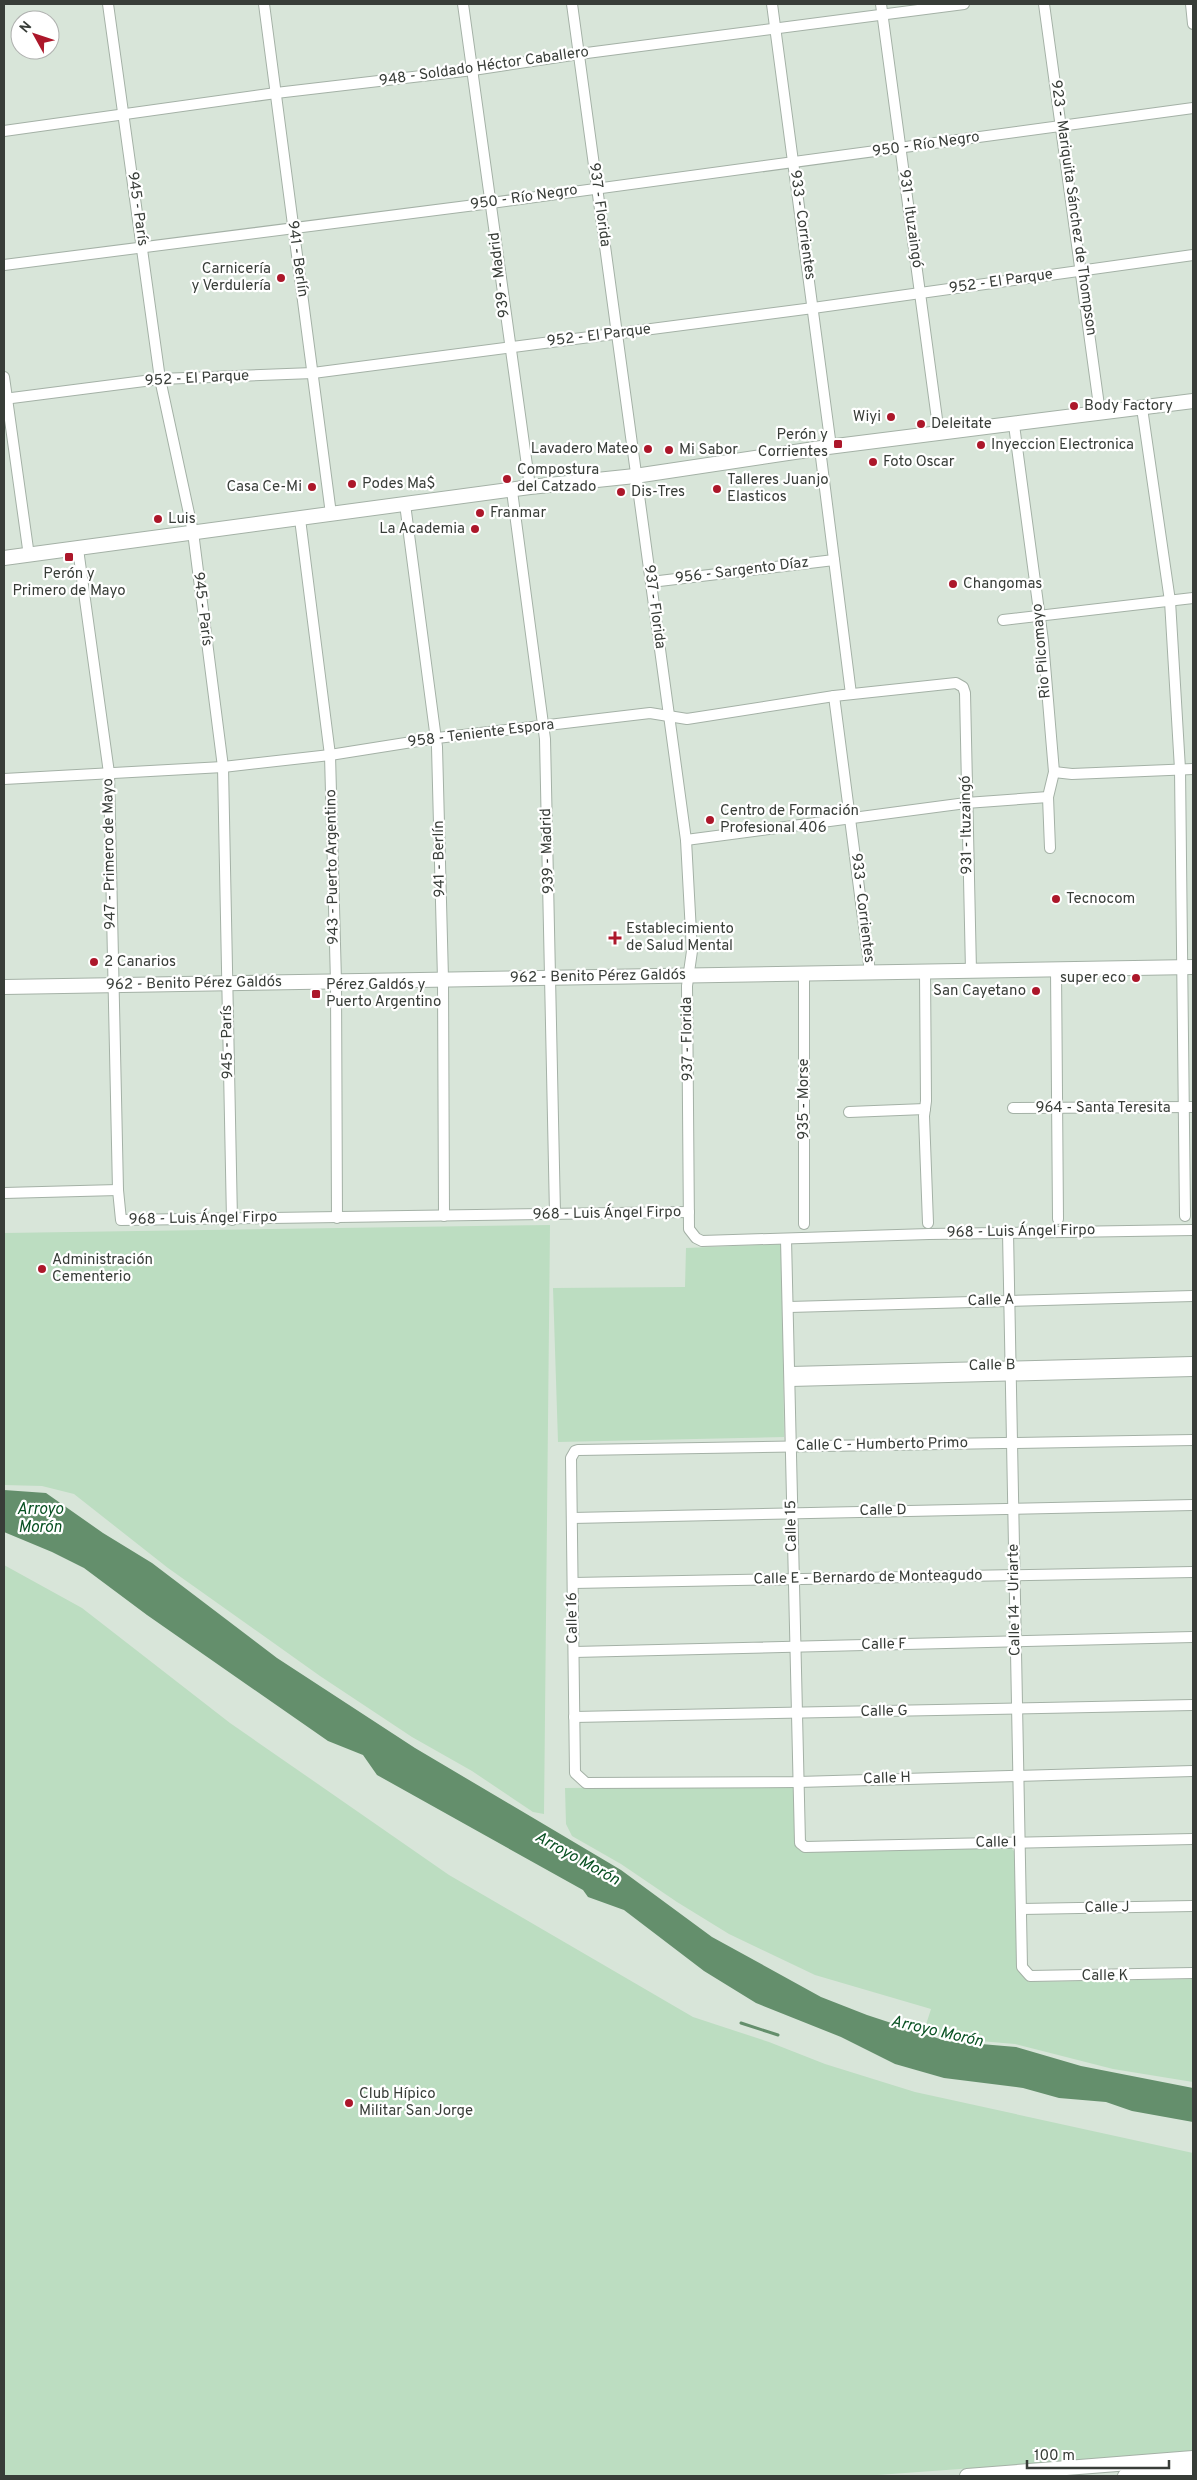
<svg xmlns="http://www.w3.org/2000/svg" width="1197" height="2480" viewBox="0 0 1197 2480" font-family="Overpass,sans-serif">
  <rect width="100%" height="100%" fill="#d8e5d9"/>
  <!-- green -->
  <g fill="#bcddc1">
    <path d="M550 1225 544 1814 533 1812 472 1771 412 1737 320 1676 168 1568 74 1494 42 1486 4 1485V1233Z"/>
    <path d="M782 1244 784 1437 558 1442 553 1288 685 1287 686 1248Z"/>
    <path d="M4 1565 82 1608 230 1723 449 1875 693 2017 769 2042 825 2064 915 2092 1193 2153V2452L864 2476H4Z"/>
    <path d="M794 1786 803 1850 1011 1848 1017 1854 1020 1973 1029 1982 1193 1979V2082L1113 2069 1015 2044 945 2038 924 2031 931 2009 815 1975 729 1934 677 1902 621 1864 572 1836 566 1824 565 1788Z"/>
  </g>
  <!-- water -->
  <path fill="#648f6c" d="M4 1490 46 1493 103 1533 152 1563 277 1658 415 1748 621 1870 712 1937 821 1997 867 2015 946 2041 1016 2047 1081 2066 1193 2088V2122L1132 2111 1106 2102 1059 2098 1023 2088 944 2078 895 2064 841 2037 756 2003 704 1971 624 1910 588 1897 583 1890 377 1775 363 1755 328 1741 147 1615 84 1568 52 1552 4 1532Z"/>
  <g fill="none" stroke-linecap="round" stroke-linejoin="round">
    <!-- stream -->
    <path stroke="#648f6c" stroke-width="3" d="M741 2023 778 2035"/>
    <!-- minor casing -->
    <g stroke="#a4b1a6" stroke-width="12">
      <g id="minor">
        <path d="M108 4 160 379 193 532 223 767 232 1220"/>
        <path d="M264 4 331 514"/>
        <path d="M463 4 530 487"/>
        <path d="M572 4 686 840 692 951 687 986 689 1229 696 1238 702 1241 929 1234 1193 1230"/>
        <path d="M772 4 831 447"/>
        <path d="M881 4 939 434"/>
        <path d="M1044 4 1100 413"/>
        <path d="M1191 4 1193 24"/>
        <path d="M4 131 276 93 473 70 579 54 964 4"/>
        <path d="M4 265 491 203 1193 108"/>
        <path d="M4 377 29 556"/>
        <path d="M4 399 160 379 313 373 813 308 1193 255"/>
        <path d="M1142 408 1170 601 1180 769 1185 1216"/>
        <path d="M1014 425 1043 641 1054 772 1048 797 1050 848"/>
        <path d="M820 449 851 694"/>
        <path d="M512 491 545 739 555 1214"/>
        <path d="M405 504 437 747 443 979 444 1216"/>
        <path d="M300 519 330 755 336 982 337 1218"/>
        <path d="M78 549 109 773 118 1190 121 1220 689 1212"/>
        <path d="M651 582 834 560"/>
        <path d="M1003 620 1193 598"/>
        <path d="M834 696 870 972"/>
        <path d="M1054 772 1072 774 1193 769"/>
        <path d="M4 779 223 767 330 755 437 738 650 713 687 719 834 696 956 683 963 687 965 693 971 971"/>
        <path d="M686 840 966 803 1048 797"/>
        <path d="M1056 969 1058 1219"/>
        <path d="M925 972 926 1101 924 1116 928 1223"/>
        <path d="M804 974V1224"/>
        <path d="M1013 1108 1193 1107"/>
        <path d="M849 1112 925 1109"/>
        <path d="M4 1193 118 1190"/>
        <path d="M1008 1232 1022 1967 1030 1976 1193 1973"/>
        <path d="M786 1239 800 1843 805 1847 1193 1839"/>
        <path d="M789 1307 1193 1296"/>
        <path d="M790 1372 1193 1362"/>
        <path d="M790 1381 1193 1371"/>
        <path d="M1193 1440 578 1450 575 1451 571 1458 575 1773 586 1783 798 1782 1193 1771"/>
        <path d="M572 1518 1193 1505"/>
        <path d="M573 1583 1193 1572"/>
        <path d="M574 1652 1193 1637"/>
        <path d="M574 1717 1193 1705"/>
        <path d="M1022 1909 1193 1906"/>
      </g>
    </g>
    <!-- secondary casing -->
    <g stroke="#a4b1a6" stroke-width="16">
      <g id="secondary">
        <path d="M4 558 530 487 635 476 828 447 1193 401"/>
        <path d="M4 987 1193 967"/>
        <path d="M967 2476 1193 2458"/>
        <path d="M1125 2476 1193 2471"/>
      </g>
    </g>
    <!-- minor -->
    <use href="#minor" stroke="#fff" stroke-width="10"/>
    <!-- secondary -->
    <use href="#secondary" stroke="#fff" stroke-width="14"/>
  </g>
  <!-- markers -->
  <g fill="#ac172a" stroke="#fff" stroke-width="2">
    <circle cx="281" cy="278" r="5"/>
    <circle cx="1074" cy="406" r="5"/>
    <circle cx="891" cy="417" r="5"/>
    <circle cx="921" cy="424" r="5"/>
    <rect x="833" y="439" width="10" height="10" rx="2.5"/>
    <circle cx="981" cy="445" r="5"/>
    <circle cx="648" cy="449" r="5"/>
    <circle cx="669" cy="450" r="5"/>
    <circle cx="873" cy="462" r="5"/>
    <circle cx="507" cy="479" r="5"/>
    <circle cx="352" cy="484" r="5"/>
    <circle cx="312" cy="487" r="5"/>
    <circle cx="717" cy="489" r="5"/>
    <circle cx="621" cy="492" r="5"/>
    <circle cx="480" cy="513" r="5"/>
    <circle cx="158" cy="519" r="5"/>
    <circle cx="475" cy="529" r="5"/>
    <rect x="64" y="552" width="10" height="10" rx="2.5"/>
    <circle cx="953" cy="584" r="5"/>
    <circle cx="710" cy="820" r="5"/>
    <circle cx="1056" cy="899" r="5"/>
    <path d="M612.5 930.5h5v5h5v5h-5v5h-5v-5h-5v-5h5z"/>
    <circle cx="94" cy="962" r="5"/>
    <circle cx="1136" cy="978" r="5"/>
    <circle cx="1036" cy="991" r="5"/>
    <rect x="311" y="989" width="10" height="10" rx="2.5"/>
    <circle cx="42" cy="1269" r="5"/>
    <circle cx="349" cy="2103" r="5"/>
  </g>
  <g text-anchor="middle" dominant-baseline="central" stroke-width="4.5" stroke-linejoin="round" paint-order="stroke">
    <!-- street labels -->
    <g font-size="15" fill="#383d38" stroke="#fff">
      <text transform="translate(484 67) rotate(-8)">948 - Soldado Héctor Caballero</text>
      <text transform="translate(926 145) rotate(-8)">950 - Río Negro</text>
      <text transform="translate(524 198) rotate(-8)">950 - Río Negro</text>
      <text transform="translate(599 205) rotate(82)">937 - Florida</text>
      <text transform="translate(1073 208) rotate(82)">923 - Mariquita Sánchez de Thompson</text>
      <text transform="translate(137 209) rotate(82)">945 - París</text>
      <text transform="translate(910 219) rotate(82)">931 - Ituzaingó</text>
      <text transform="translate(802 225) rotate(82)">933 - Corrientes</text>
      <text transform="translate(297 259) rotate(82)">941 - Berlín</text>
      <text transform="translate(500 275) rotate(-97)">939 - Madrid</text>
      <text transform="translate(1001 282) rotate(-8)">952 - El Parque</text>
      <text transform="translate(599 336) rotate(-7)">952 - El Parque</text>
      <text transform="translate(197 379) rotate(-3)">952 - El Parque</text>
      <text transform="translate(742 571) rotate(-7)">956 - Sargento Díaz</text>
      <text transform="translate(654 607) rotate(82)">937 - Florida</text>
      <text transform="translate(202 609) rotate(83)">945 - París</text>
      <text transform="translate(1042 651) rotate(-95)">Rio Pilcomayo</text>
      <text transform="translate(481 734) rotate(-7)">958 - Teniente Espora</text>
      <text transform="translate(967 825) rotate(-91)">931 - Ituzaingó</text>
      <text transform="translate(548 851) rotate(-92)">939 - Madrid</text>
      <text transform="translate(110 854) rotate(-91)">947 - Primero de Mayo</text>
      <text transform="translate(440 859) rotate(-91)">941 - Berlín</text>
      <text transform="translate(333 867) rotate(-91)">943 - Puerto Argentino</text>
      <text transform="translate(862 908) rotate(83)">933 - Corrientes</text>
      <text transform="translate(598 977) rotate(-1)">962 - Benito Pérez Galdós</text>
      <text transform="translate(194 984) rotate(-1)">962 - Benito Pérez Galdós</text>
      <text transform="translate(688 1039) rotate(-91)">937 - Florida</text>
      <text transform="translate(228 1042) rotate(-91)">945 - París</text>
      <text transform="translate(804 1099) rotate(-90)">935 - Morse</text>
      <text x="1103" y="1108">964 - Santa Teresita</text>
      <text transform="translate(607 1214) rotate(-1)">968 - Luis Ángel Firpo</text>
      <text transform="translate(203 1219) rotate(-1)">968 - Luis Ángel Firpo</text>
      <text transform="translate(1021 1232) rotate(-1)">968 - Luis Ángel Firpo</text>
      <text transform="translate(991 1301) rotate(-2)">Calle A</text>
      <text transform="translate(992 1366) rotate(-1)">Calle B</text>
      <text transform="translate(882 1445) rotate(-1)">Calle C - Humberto Primo</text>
      <text transform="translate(883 1511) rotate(-1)">Calle D</text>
      <text transform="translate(792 1526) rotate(-91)">Calle 15</text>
      <text transform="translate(868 1578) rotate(-1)">Calle E - Bernardo de Monteagudo</text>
      <text transform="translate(1015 1600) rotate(-91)">Calle 14 - Uriarte</text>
      <text transform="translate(573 1618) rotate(-91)">Calle 16</text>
      <text transform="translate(884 1645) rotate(-1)">Calle F</text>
      <text transform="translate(884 1712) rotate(-1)">Calle G</text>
      <text transform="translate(887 1779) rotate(-2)">Calle H</text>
      <text transform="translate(996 1843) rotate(-1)">Calle I</text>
      <text transform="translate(1107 1908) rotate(-1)">Calle J</text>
      <text x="1105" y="1976">Calle K</text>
    </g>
    <!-- poi labels -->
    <g font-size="15" fill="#383d38" stroke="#fff" text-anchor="start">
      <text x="271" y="269" text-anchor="end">Carnicería<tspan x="271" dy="17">y Verdulería</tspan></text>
      <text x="1084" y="406">Body Factory</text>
      <text x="881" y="417" text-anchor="end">Wiyi</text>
      <text x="931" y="424">Deleitate</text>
      <text x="828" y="435" text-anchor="end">Perón y<tspan x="828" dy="17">Corrientes</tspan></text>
      <text x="991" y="445">Inyeccion Electronica</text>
      <text x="638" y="449" text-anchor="end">Lavadero Mateo</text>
      <text x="679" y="450">Mi Sabor</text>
      <text x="883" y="462">Foto Oscar</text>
      <text x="517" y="470">Compostura<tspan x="517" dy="17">del Catzado</tspan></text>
      <text x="727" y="480">Talleres Juanjo<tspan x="727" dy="17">Elasticos</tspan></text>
      <text x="362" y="484">Podes Ma$</text>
      <text x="302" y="487" text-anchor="end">Casa Ce-Mi</text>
      <text x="631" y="492">Dis-Tres</text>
      <text x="490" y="513">Franmar</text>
      <text x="168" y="519">Luis</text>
      <text x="465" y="529" text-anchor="end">La Academia</text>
      <text x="69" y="574" text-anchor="middle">Perón y<tspan x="69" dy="17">Primero de Mayo</tspan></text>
      <text x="963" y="584">Changomas</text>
      <text x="720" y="811">Centro de Formación<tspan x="720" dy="17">Profesional 406</tspan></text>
      <text x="1066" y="899">Tecnocom</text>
      <text x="626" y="929">Establecimiento<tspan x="626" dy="17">de Salud Mental</tspan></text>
      <text x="104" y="962">2 Canarios</text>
      <text x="1126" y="978" text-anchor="end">super eco</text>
      <text x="326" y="985">Pérez Galdós y<tspan x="326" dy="17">Puerto Argentino</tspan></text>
      <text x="1026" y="991" text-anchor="end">San Cayetano</text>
      <text x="52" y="1260">Administración<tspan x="52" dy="17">Cementerio</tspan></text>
      <text x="359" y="2094">Club Hípico<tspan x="359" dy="17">Militar San Jorge</tspan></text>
    </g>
    <!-- water labels -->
    <g font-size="16" font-style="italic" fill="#085122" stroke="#fff">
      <text x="40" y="1510">Arroyo<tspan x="40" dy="18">Morón</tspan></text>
      <text transform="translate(577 1859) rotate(29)">Arroyo Morón</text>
      <text transform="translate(937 2032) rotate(13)">Arroyo Morón</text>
    </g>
  </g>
  <!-- border -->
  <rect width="1197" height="2480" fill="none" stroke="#383d38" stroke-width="10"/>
  <!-- north arrow -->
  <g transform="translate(35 35) rotate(310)"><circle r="24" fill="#ffffff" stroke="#afb1af"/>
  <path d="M0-4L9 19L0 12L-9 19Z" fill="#ac172a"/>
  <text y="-8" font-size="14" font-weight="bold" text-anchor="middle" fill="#383d38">N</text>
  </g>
  <!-- scale -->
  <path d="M1027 2460v8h142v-8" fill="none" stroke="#383d38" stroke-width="2.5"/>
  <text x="1034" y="2460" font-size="15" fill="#383d38" stroke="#ffffff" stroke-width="4" paint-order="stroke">100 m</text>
</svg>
